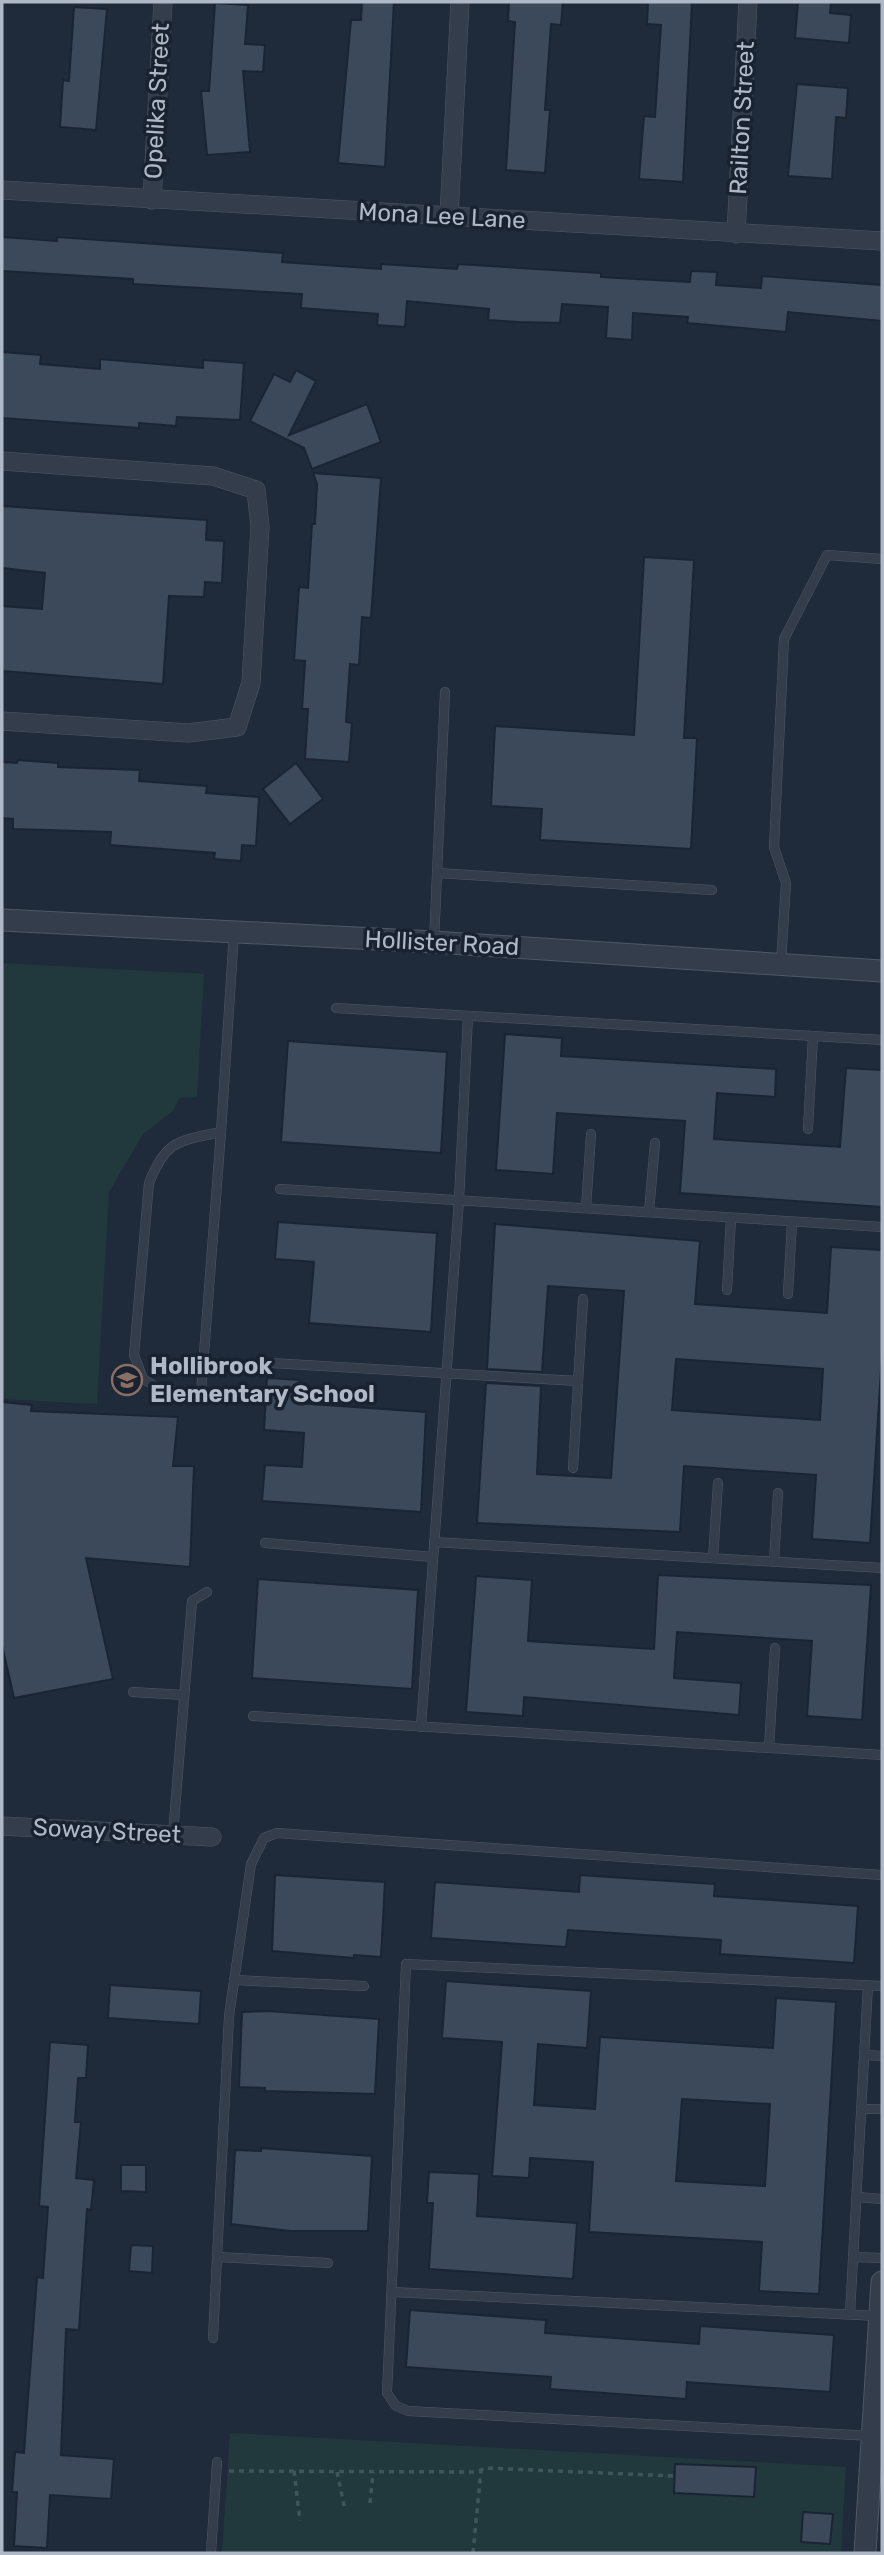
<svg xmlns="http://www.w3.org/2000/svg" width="884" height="2555" viewBox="0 0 884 2555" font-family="Rubik,sans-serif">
  <rect width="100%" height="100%" fill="#1f2b3b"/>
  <!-- green -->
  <g fill="#21393c">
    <path d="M2 963 204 974 197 1097 179 1098 173 1111 143 1134 109 1192 97 1404 2 1399Z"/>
    <path d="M230 2433 846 2467 841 2553H222Z"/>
  </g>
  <!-- building -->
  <g fill="#3b495b" stroke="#1b2432" stroke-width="2" fill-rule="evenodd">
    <path d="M362 2H394L385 167 338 163 351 20H361Z"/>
    <path d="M509 2H563L561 25 551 24 545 110H550L545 173 506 170 515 22 508 21Z"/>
    <path d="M648 2H692L683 182 639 179 644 116 655 117 661 25 647 24Z"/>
    <path d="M798 2H831L830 13 851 15 849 43 795 38Z"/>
    <path d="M215 3 248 5 245 44 265 45 263 72 243 71 250 152 207 155 201 91H209Z"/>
    <path d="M74 7 107 9 96 130 60 127 63 80 69 81Z"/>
    <path d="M797 84 848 88 846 118 836 117 832 179 788 176Z"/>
    <path d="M2 237 57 241V237L283 253 282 262 381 269V264L457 269 458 264 601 273V277L690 282 691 271 717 272 716 285 761 288 762 276 882 285V321L788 312 786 332 687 323 688 317 633 313 632 340 606 338 608 307 562 304 560 323 519 322 488 320 489 309 407 301 405 327 377 325 378 314 301 308 302 294 133 284V279L2 271Z"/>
    <path d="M2 352 41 355 40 364 100 369V359L203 368V360L244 363 240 420 177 417 176 426 139 423V428L2 418Z"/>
    <path d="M296 370 316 381 289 435 367 404 381 442 312 469 304 448 250 421 274 374 290 382Z"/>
    <path d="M313 473 381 478 371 618 362 617 359 665 350 664 346 722 352 723 349 762 305 759 308 709H302L305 661 294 660 299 587 308 588 312 524H315L317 484Z"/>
    <path d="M2 506 207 520 206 540 224 541 222 583 205 582 204 597 169 596 163 684 2 671V606L42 609 45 573 2 568Z"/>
    <path d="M644 557 694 560 684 738H697L691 849 540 840 542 809 491 806 495 726 634 735Z"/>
    <path d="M18 760 58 763V767L140 770 139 781 207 786 206 793 259 797 256 846 242 845 241 861 214 859 215 853 110 845 111 832 13 829V819L2 818V762L17 763Z"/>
    <path d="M296 763 323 799 290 824 263 789Z"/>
    <path d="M505 1034 562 1038 561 1056 776 1069 775 1097 717 1093 714 1139 840 1147 846 1068 882 1070V1207L680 1193 685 1121 557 1113 553 1174 496 1170Z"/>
    <path d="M288 1041 447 1052 441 1153 281 1142Z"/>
    <path d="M278 1222 437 1233 431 1332 309 1323 314 1262 275 1259Z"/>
    <path d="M495 1224 700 1241 695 1304 827 1313 831 1247 882 1250V1355L870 1543 812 1539 816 1475 684 1466 680 1532 477 1523 486 1383 541 1386 537 1474 611 1478 624 1291 548 1286 542 1372 487 1369ZM676 1359 823 1369 820 1420 672 1410Z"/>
    <path d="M267 1378 300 1380 298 1403 426 1412 421 1512 262 1501 265 1465 302 1467 304 1433 264 1430Z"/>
    <path d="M2 1402 32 1405 31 1411 178 1417 173 1466H194L190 1567 86 1558 113 1679 14 1698 2 1645Z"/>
    <path d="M658 1575 871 1585 862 1720 807 1716 812 1641 677 1632 674 1678 741 1683 739 1715 524 1697 523 1716 466 1712 476 1576 532 1580 528 1641 654 1649Z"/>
    <path d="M258 1579 418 1590 412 1689 252 1678Z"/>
    <path d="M275 1875 385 1882 381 1957 354 1955V1958L272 1951Z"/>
    <path d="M580 1875 715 1884 714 1896 858 1906 854 1963 720 1954 721 1940 568 1930 566 1947 431 1938 435 1882 579 1892Z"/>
    <path d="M446 1981 591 1991 587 2048 538 2044 534 2105 595 2109 600 2037 773 2048 776 1998 836 2002 819 2294 759 2291 762 2242 589 2232 593 2162 530 2158 529 2178 492 2176 502 2042 442 2038ZM682 2099 770 2104 765 2186 676 2181Z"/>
    <path d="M110 1985 201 1991 199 2024 108 2018Z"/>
    <path d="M268 2011 379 2019 375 2094 265 2091V2088L239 2087 242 2012Z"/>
    <path d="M50 2042 88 2045 86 2078H78L75 2122H81L76 2178 94 2180 91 2210 87 2209 79 2330 66 2329 61 2455 114 2459 111 2499 50 2495 47 2548 14 2546 17 2492H12L15 2452 24 2453 37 2277 43 2278 48 2207 39 2206Z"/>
    <path d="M261 2148 372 2156 368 2231H290L231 2224 235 2150 261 2151Z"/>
    <path d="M121 2165H146V2192L121 2191Z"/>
    <path d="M429 2172 479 2174 477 2216 577 2223 573 2279 429 2269 433 2203H427Z"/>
    <path d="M131 2245 153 2246 152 2273 129 2271Z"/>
    <path d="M410 2310 546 2320 545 2333 699 2344 700 2326 834 2335 830 2392 687 2382 686 2399 550 2389 551 2377 406 2367Z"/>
    <path d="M675 2464 756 2467 754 2497 674 2493Z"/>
    <path d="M803 2512 833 2514 830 2544 801 2542Z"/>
  </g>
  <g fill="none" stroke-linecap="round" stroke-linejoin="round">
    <!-- service casing -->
    <g stroke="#4e5866" stroke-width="10">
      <g id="service">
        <path d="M437 873 712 890"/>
        <path d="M434 942 445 692"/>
        <path d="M781 963 786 883 774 847 784 639 827 555 882 559"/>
        <path d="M336 1008 882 1040"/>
        <path d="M808 1129 813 1036"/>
        <path d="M221 1132 201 1393 162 1390 143 1379 134 1355 149 1183C166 1140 178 1141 221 1132Z"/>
        <path d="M221 1132 234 933"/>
        <path d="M280 1189 882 1227"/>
        <path d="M586 1208 591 1134"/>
        <path d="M649 1212 655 1143"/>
        <path d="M727 1290 731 1218"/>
        <path d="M788 1294 792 1222"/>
        <path d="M271 1363 578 1381"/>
        <path d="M573 1468 583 1299"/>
        <path d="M434 1542 882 1568"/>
        <path d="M265 1543 433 1557"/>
        <path d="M713 1558 718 1483"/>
        <path d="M774 1562 778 1493"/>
        <path d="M133 1692 184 1695"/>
        <path d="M253 1716 882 1755"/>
        <path d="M421 1727 459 1200 468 1016"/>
        <path d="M769 1748 775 1648"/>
        <path d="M173 1834 192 1601 207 1592"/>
        <path d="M234 1980 364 1986"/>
        <path d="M864 2055 882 2056"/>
        <path d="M861 2109H882"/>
        <path d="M857 2197 882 2199"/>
        <path d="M217 2257 328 2263"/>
        <path d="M853 2257 882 2258"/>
        <path d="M392 2292 878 2316"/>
        <path d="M850 2314 868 1985"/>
        <path d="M213 2338 229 2016 251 1864 264 1838 277 1833 882 1875"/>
        <path d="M872 2436 408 2411 396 2406 387 2393 406 1964 882 1986"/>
        <path d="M211 2553 217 2462"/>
      </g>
    </g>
    <!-- minor casing -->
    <g stroke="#4e5866" stroke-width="19">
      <g id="minor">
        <path d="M2 190 882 241"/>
        <path d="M152 200 163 2"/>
        <path d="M449 216 460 2"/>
        <path d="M736 234 748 2"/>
        <path d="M2 461 213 476 256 490 260 526 251 683 237 727 188 733 2 721"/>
        <path d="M2 1826 212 1837"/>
      </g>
    </g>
    <!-- tertiary casing -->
    <g stroke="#4e5866" stroke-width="23">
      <g id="tertiary">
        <path d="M2 920 434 942 882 971"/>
        <path d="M865 2553 882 2282"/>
      </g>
    </g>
    <!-- path -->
    <g stroke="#3f5659" stroke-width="3.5" stroke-dasharray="5 5" stroke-linecap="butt">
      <path d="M229 2471 477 2472 485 2468 674 2476"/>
      <path d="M294 2471 300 2521"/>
      <path d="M337 2472 345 2510"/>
      <path d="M370 2503 373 2472"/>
      <path d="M473 2553 481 2470"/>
    </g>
    <!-- service -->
    <use href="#service" stroke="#333d4b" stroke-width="9"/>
    <!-- minor -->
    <use href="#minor" stroke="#333d4b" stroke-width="18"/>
    <!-- tertiary -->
    <use href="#tertiary" stroke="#333d4b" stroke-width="21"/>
  </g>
  <!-- icons -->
  <defs>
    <g id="school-ring" transform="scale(1.575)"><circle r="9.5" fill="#192230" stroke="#8d6e63" stroke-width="1.5"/><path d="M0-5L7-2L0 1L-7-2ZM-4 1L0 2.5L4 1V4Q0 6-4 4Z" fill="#8d6e63"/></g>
  </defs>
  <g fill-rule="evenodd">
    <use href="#school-ring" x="127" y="1380"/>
  </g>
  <g text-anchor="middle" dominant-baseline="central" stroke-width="7" stroke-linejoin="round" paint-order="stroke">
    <!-- street labels -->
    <g font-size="24" fill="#aeb8c7" stroke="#192230">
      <text transform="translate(157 101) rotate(-87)">Opelika Street</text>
      <text transform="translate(742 118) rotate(-87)">Railton Street</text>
      <text transform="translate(442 216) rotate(3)">Mona Lee Lane</text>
      <text transform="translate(442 943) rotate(3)">Hollister Road</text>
      <text transform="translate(107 1831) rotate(3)">Soway Street</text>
    </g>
    <!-- poi labels -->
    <g font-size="24" font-weight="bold" fill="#aeb8c7" stroke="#192230" text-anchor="start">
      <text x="150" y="1366">Hollibrook<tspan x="150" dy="28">Elementary School</tspan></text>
    </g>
  </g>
  <!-- border -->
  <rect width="884" height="2555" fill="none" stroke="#aeb8c7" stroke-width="7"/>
</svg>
